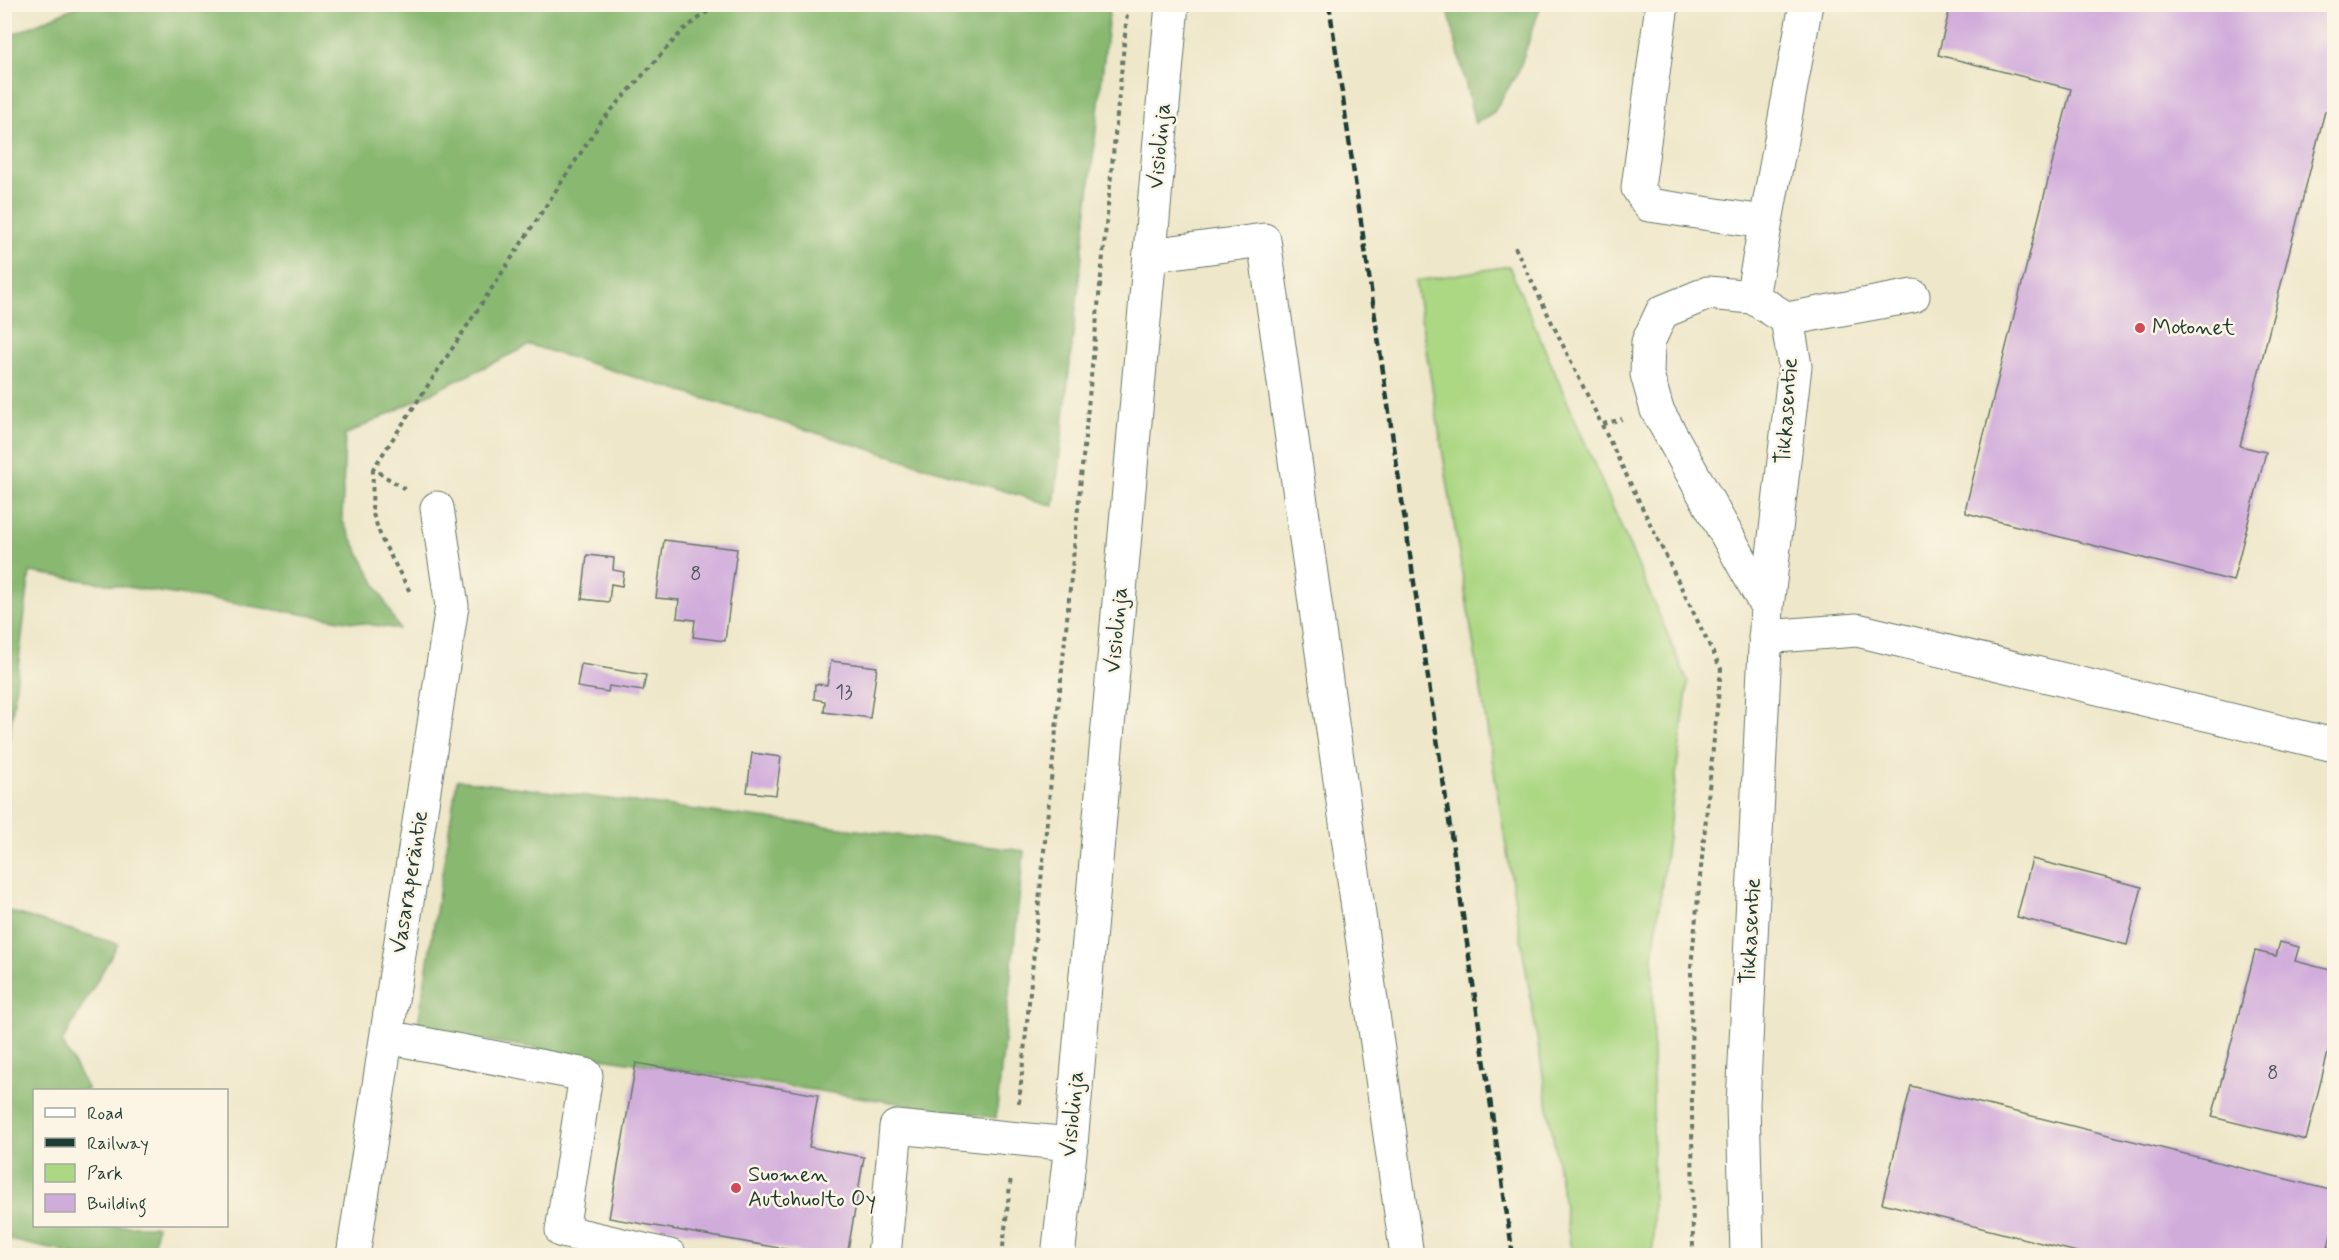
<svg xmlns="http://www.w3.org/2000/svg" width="2339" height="1260" viewBox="0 0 2339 1260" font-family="Mynerve,sans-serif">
  <rect width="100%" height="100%" fill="#fcf5e5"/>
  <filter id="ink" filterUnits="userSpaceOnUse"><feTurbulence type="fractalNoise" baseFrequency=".0167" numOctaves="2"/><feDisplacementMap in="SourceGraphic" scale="12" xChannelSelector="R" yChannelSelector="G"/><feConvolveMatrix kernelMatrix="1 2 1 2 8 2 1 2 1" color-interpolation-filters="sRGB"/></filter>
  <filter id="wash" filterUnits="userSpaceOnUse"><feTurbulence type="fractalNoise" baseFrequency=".008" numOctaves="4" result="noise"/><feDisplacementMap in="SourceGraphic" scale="24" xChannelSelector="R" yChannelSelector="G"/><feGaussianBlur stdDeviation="1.35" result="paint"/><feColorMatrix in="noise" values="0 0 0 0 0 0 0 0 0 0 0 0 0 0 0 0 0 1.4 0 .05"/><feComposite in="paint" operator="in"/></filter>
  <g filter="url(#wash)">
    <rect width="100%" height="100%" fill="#eee7c9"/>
    <!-- green -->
    <path fill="#acd783" stroke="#668a5c" stroke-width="1.5" d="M1509 266 1688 682 1653 954V1255H1572L1415 281Z"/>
    <!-- forest -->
    <g fill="#89b871" stroke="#547a52" stroke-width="1.5">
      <path d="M82 4 1110 5 1054 506 530 345 345 435 342 520 399 629 30 572 5 773V38Z"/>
      <path d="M1447 5H1541L1519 70 1494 112 1475 124Z"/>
      <path d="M457 780 1024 851 996 1118 417 1030Z"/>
      <path d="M5 910 118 944 62 1042 88 1090H34V1226H157L152 1255H78L5 1239Z"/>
    </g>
    <g id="blocks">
      <!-- building -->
      <g fill="#d0acdb">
        <path d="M1951 4H2334V114L2325 111 2240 446 2266 452 2233 581 1966 513V506L2071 89 1938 55Z"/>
        <path d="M664 540 737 549 725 641 693 637 695 620 677 618 679 600 656 598Z"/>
        <path d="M587 555 614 558 613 570 624 572 622 586 611 584 609 602 582 599Z"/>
        <path d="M831 661 877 667 870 718 824 712 825 701 814 699 815 684 827 685Z"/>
        <path d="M581 664 646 675 643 691 609 686 608 692 577 687Z"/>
        <path d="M752 753 781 757 776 795 747 792Z"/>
        <path d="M2032 859 2142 887 2127 945 2017 917Z"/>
        <path d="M2280 942 2299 947 2295 961 2334 971V1029L2306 1140 2212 1117 2255 951 2276 956Z"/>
        <path d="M636 1063 818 1095 809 1147 864 1157 847 1256H824L609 1218Z"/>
        <path d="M1911 1086 2334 1191V1222L2326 1256H2093L1882 1203Z"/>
      </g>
    </g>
  </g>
  <g filter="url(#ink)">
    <use href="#blocks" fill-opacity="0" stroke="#677868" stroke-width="1.5"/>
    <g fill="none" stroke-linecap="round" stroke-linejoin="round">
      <!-- minor casing -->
      <g stroke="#677868" stroke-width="35">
        <g id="minor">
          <path d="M1662 4 1638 188 1649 205 1764 222"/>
          <path d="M1150 255 1264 240 1407 1256"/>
          <path d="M1752 297 1806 4"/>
          <path d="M1787 319 1913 296"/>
          <path d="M1765 637 1857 630 2334 745"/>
          <path d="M387 1037 586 1075 562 1231 670 1256"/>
          <path d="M353 1256 452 606 437 508"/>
          <path d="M884 1256 896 1127 1071 1144"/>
          <path d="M1058 1256 1071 1144 1172 4"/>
          <path d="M1747 1256 1743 1104 1767 607 1795 366 1787 319 1752 297 1708 293 1662 312 1648 342 1647 374 1657 410 1767 607"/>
        </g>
      </g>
      <!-- path -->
      <g stroke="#677868" stroke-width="4" stroke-dasharray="4.5 4.5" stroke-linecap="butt">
        <path d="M1515 247 1721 669 1691 967 1693 1256"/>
        <path d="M1603 424 1622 419"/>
        <path d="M373 469 372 511 382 540 410 592"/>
        <path d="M405 489 373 469 601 122 683 30 718 4"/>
        <path d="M1019 1103 1128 4"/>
        <path d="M1002 1256 1011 1176"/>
      </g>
      <!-- minor -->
      <use href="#minor" stroke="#fff" stroke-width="33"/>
      <!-- rail -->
      <path stroke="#1f3d34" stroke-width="4.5" stroke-dasharray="9 4.5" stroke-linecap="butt" d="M1329 4 1513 1256"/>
    </g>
  </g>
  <!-- markers -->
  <g fill="#d1495b" stroke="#fcf5e5" stroke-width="2">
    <circle cx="2140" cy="328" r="6"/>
    <circle cx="736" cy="1188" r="6"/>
  </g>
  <g text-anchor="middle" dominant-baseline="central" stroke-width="5" stroke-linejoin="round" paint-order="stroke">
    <!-- number labels -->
    <g font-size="20" fill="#4b595e">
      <text x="696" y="574">8</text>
      <text x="844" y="692">13</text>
      <text x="2273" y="1073">8</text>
    </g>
    <!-- street labels -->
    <g font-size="22" fill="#1f3d34" stroke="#fcf5e5">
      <text transform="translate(1160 146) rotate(-85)">Visiolinja</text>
      <text transform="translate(1787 411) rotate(-86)">Tikkasentie</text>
      <text transform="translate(1117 630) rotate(-85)">Visiolinja</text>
      <text transform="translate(410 882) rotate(-81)">Vasaraperäntie</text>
      <text transform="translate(1751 931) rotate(-87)">Tikkasentie</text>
      <text transform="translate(1073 1114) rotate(-85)">Visiolinja</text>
    </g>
    <!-- poi labels -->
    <g font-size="22" fill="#1f3d34" stroke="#fcf5e5" text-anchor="start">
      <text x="2152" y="328">Motonet</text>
      <text x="748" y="1175">Suomen<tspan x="748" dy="25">Autohuolto Oy</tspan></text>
    </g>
  </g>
  <!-- margin -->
  <rect width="2339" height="1260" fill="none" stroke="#fcf5e5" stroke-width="24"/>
  <!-- legend -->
  <rect x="33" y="1089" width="195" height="138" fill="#fcf5e5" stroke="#a4ab9e" stroke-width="1.5"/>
  <rect x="45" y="1108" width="30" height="9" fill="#ffffff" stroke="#a4ab9e" stroke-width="1.5"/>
  <text x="87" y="1119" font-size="18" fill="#1f3d34">Road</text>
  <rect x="45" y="1138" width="30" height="9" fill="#1f3d34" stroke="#a4ab9e" stroke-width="1.5"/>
  <text x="87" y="1149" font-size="18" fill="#1f3d34">Railway</text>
  <rect x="45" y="1164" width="30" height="18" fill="#acd783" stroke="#a4ab9e" stroke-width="1.5"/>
  <text x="87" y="1179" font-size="18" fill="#1f3d34">Park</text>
  <rect x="45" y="1194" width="30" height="18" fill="#d0acdb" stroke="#a4ab9e" stroke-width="1.5"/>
  <text x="87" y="1209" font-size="18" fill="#1f3d34">Building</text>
</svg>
